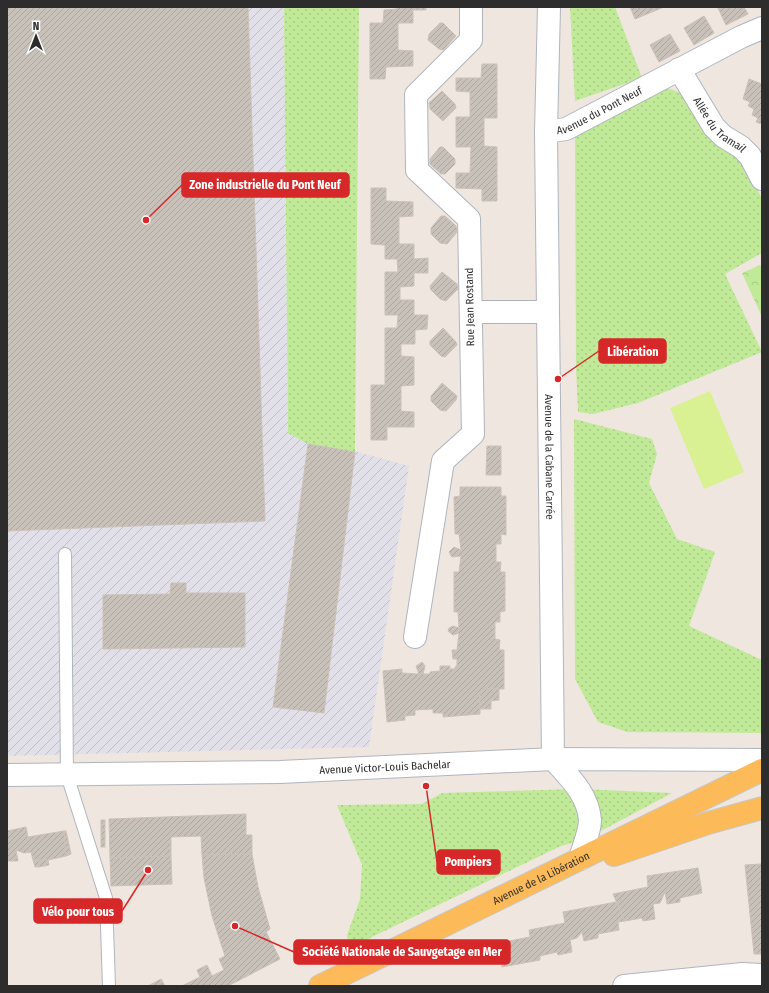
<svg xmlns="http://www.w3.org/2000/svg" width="769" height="993" viewBox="0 0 769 993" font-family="'Fira Sans Condensed',sans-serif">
  <defs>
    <pattern id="industrial-furrows" width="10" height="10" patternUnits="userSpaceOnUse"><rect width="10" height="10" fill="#e1e0e8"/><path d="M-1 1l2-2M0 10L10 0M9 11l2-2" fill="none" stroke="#c1c0c7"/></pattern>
    <pattern id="grass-dots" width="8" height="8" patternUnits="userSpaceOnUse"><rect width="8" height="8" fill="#c1ea98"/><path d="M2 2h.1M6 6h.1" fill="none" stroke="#a6c983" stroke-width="1.8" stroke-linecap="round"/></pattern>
    <pattern id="park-crowns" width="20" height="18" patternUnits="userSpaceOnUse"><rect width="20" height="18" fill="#c1ea98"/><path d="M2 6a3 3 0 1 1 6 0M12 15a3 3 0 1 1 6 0" fill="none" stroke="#a6c983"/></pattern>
    <pattern id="building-hatch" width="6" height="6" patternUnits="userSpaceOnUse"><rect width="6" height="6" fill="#c8c1ba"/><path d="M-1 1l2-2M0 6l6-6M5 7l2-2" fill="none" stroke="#aca6a0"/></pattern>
  </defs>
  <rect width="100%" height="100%" fill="#efe6df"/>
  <!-- industrial -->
  <path fill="url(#industrial-furrows)" d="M7 7H284L288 433 409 466 369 747 7 756Z"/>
  <!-- grass -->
  <g fill="url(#grass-dots)">
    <path d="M284 7H359L355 452 308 444 288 433Z"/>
    <path d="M570 7H615L642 78 575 101Z"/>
    <path d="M668 88 682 94 743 160 762 199V253L725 274 762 352 638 403 593 414 578 412 576 368 575 137Z"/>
    <path d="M574 419 652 439 657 454 649 483 677 539 715 552 689 626 762 660V733L627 732 598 722 575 679Z"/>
    <path d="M579 789 672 793 586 839 561 846 349 948 347 935 360 899 362 865 337 805 422 804 442 793Z"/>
  </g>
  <!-- park -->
  <path fill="url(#park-crowns)" d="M760 265 762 268V317L742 273Z"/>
  <!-- pitch -->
  <path fill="#d9f193" d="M710 391 744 472 704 489 670 408Z"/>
  <!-- building -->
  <g fill="url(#building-hatch)" stroke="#ccc1b8">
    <path d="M7 7H248L265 521 7 531Z"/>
    <path d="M397 7H426V10H413V23H398V50L413 51V66L386 67 385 79H370V23H383L384 10 397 9Z"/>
    <path d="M630 7H664L635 19Z"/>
    <path d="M721 7H744L748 14 726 25 718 8Z"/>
    <path d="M704 16 714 33 694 45 684 28Z"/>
    <path d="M440 23H443L456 36 443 50 439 49 428 40 429 34Z"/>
    <path d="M670 34 680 51 659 62 650 45Z"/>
    <path d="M482 64H497V118H484V146L497 147V201H482V189L456 188V173H470L471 147H456V117H470V92L456 91V78H481Z"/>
    <path d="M749 79 762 84V124L756 122 758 118 752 115 754 109 748 106 750 102 743 99Z"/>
    <path d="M442 91 455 104 456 108 443 121 430 109 429 103Z"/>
    <path d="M440 147H443L455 159V164L445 174H441L430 164V159Z"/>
    <path d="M371 188H386V201L413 202V216L399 217V244H414V259L428 258V273H414V286L400 287V300H414V315H428L427 329 415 330V344H401V356L414 357V385L401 386V411L414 412V427H387V440H371V385H385V328H397L398 315H385V272H398L397 259H385V245L371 244Z"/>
    <path d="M441 216H445L456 226 457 232 447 244 440 243 431 234V228Z"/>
    <path d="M442 272 457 284 458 289 446 301 440 299 431 290 430 286Z"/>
    <path d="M443 328 456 342 457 345 445 357 441 356 430 345V341Z"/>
    <path d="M442 383 457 396 456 400 446 411 440 410 431 401V396Z"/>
    <path d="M308 444 355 452 324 713 273 707Z"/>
    <path d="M487 446H501V475H486Z"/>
    <path d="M460 487H501V496H506V535L501 534V544H496V562H501L500 572H505V611L500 612V622H495V639L500 640 499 650H504V689H485L480 695V714L443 717V713H433V709L415 710V715L405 716V720L387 722 383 671 402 669V673L419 674 416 666 422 662 425 666 423 674H430V672L440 671V666H450V669H454L457 665V659H453L452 650H457L459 633 453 635 448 631 449 628 453 626 459 628 458 612H454V572H459L461 556 452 557 449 552 454 547 461 550 459 534H455L454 497 460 496Z"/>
    <path d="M171 583H186V593H245V647L103 649V595L170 594Z"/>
    <path d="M485 689H499V700L491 701V709H480V695Z"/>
    <path d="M246 814V835H252V854L202 855 201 836 171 837V856L110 858 109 819Z"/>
    <rect x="101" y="820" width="4" height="27"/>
    <path d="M26 827 28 837 64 831 66 856 48 860H33L31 852 24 853 16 850 18 861H7V831Z"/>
    <path d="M64 831H66L71 854 66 856Z"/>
    <path d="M252 854 258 887 270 929 266 932 280 959 228 986H182L200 977 197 970 207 965 212 976 224 970 219 959 225 956 212 916 204 878 202 855Z"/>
    <path d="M171 856 172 884 111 886 110 858Z"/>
    <path d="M33 860H39V867H35Z"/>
    <path d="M39 860H48L49 865 39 867Z"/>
    <path d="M761 864 762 954H754L745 865Z"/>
    <path d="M698 868 702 893 680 898V902L667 904 665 892 660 903 653 904 655 919 643 921 642 918 625 921 613 894 648 887 647 876Z"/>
    <path d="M616 902 625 921 618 922 619 930 598 934V938L584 941 582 932 577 938 570 940 572 952 558 955 557 952 540 956V960L502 967 498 943 530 937 529 930 565 923 563 912Z"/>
    <path d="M161 979 165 986H148Z"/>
  </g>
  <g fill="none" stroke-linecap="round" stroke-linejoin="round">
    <!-- lane casing -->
    <g stroke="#afb5be" stroke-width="14">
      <path id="lane" d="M65 554 67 775 106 898 109 986"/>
    </g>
    <!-- street casing -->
    <g stroke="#afb5be" stroke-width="24">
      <g id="street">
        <path id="s1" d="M549 7 546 132 553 759"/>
        <path id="s2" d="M679 69 714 127 723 136 741 147 750 156 762 179"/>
        <path id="s3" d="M546 132 566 129 741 37 762 28"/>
        <path d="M471 312H548"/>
        <path d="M415 637 443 461 473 434 469 219 417 170 416 95 471 40V7"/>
        <path d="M624 986 742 974 762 975"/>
      </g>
    </g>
    <!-- secondary casing -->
    <g stroke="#afb5be" stroke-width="24">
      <g id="secondary">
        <path d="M553 759C569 777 588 794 590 820 590 832 583 847 580 859"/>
        <path id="s4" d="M7 775 280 772 553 759 762 760"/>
      </g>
    </g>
    <!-- primary casing -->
    <g stroke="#c8c8c8" stroke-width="24">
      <g id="primary">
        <path d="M614 855 708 823 762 808"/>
        <path id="s5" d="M320 986 762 770"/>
      </g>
    </g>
    <!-- lane -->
    <use href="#lane" stroke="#fff" stroke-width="12"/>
    <!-- street -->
    <use href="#street" stroke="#fff" stroke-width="22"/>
    <!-- secondary -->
    <use href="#secondary" stroke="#fff" stroke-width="22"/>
    <!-- primary -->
    <use href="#primary" stroke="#fcba58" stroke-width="22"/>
  </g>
  <g text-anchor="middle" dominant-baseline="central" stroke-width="3.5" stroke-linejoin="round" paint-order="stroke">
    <!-- street labels -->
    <g font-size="11" fill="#2d2d2d" stroke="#fff">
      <text stroke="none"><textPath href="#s3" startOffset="58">Avenue du Pont Neuf</textPath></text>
      <text stroke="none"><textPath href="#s2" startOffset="70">Allée du Tramail</textPath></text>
      <text transform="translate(470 307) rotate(-91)">Rue Jean Rostand</text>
      <text stroke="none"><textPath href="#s1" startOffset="450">Avenue de la Cabane Carrée</textPath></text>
      <text stroke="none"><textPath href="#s4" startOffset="378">Avenue Victor-Louis Bachelar</textPath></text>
      <text stroke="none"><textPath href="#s5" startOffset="246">Avenue de la Libération</textPath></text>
    </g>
  </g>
  <!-- callouts -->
  <path fill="none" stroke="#d62828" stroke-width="1.5" d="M146 220L182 185M558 379L599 351M426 786L437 862M148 870L122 911M235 926L294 952"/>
  <g fill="#d62828" stroke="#fff" stroke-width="1.5">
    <circle cx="146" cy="220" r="4"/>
    <circle cx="558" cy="379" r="4"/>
    <circle cx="426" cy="786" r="4"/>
    <circle cx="148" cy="870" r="4"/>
    <circle cx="235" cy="926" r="4"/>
  </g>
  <g fill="#d62828" stroke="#d62828" stroke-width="1.5">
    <rect x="182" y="173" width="167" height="24" rx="4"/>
    <rect x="599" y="339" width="67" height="24" rx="4"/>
    <rect x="437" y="850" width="63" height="24" rx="4"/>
    <rect x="34" y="899" width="88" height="24" rx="4"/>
    <rect x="294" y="940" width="216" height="24" rx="4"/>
  </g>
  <g font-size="12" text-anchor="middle" font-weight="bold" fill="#fff">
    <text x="265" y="189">Zone industrielle du Pont Neuf</text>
    <text x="633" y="356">Libération</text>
    <text x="468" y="866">Pompiers</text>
    <text x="78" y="916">Vélo pour tous</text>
    <text x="402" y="956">Société Nationale de Sauvgetage en Mer</text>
  </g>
  <!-- border -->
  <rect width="769" height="993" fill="none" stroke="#2d2d2d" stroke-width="16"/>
  <!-- north arrow -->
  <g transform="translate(36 36)" stroke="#ffffff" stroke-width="3" paint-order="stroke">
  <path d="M0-3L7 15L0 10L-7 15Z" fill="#2d2d2d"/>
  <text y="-6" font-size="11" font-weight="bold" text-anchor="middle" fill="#2d2d2d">N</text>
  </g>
</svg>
